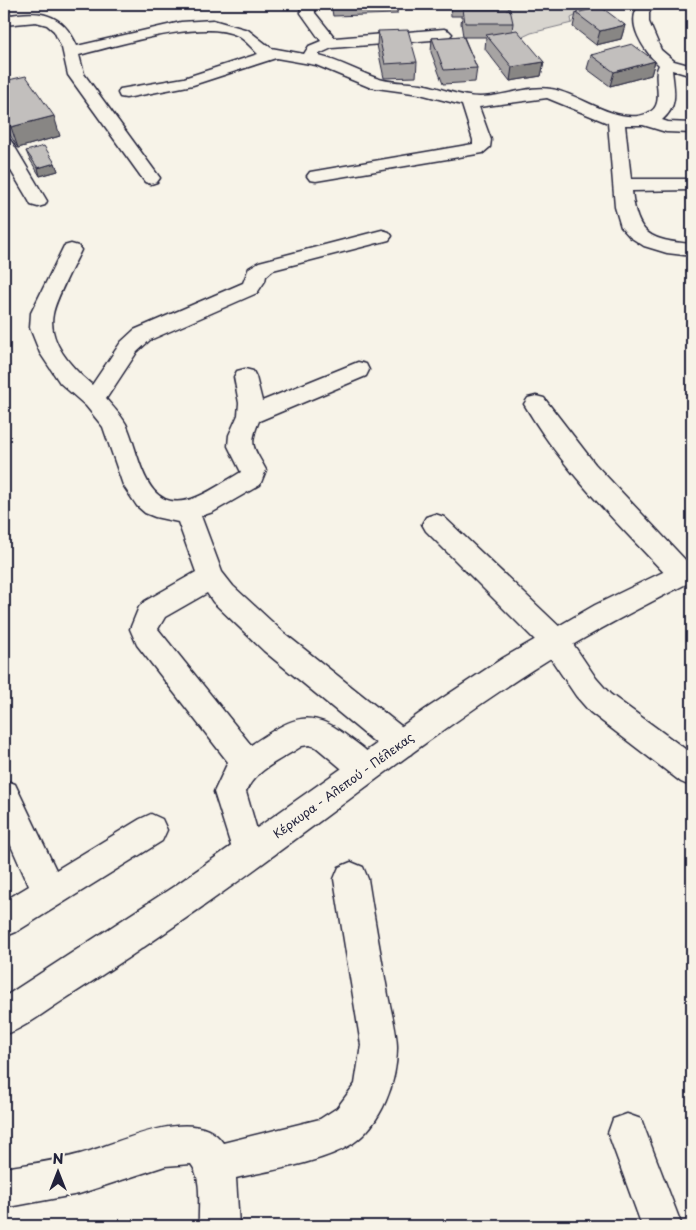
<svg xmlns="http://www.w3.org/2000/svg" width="696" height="1230" viewBox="0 0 696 1230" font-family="'Playpen Sans',sans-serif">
  <rect width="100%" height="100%" fill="#f7f3e8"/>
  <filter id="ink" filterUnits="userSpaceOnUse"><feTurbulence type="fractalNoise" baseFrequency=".02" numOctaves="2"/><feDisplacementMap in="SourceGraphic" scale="10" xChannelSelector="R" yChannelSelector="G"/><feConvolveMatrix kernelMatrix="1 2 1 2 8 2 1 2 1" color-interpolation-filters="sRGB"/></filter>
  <g filter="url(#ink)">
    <!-- green -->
    <path fill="#d8d5cf" stroke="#7d7c85" d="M508 4H565L583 12 571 18 572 23 531 33 514 41Z"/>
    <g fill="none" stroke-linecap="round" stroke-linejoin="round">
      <!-- minor casing -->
      <g stroke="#22223b" stroke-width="3">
        <g id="minor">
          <path d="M300 4H314L315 13 335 38 444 29 449 31 452 34 449 37 444 39 332 48 319 54V56C339 61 357 71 376 78 389 83 406 82 421 84 440 87 459 97 480 97 501 97 532 85 551 89 579 93 618 127 648 113 667 105 651 78 659 65 645 52 623 21 641 4H656L649 12V22L661 50 674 61 692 66V76L672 70C674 90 679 106 662 120L668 122 692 123V133L666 132 643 125H625L631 179H692V190L632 191C637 235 649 240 692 244V256L667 253 644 246 630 237 621 227 615 207 608 123 547 98 479 107 491 140 490 147 483 153 316 181 310 180 307 176 310 172 473 144V140L462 105 420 94 369 87 316 65 276 58 193 85 126 98 120 97 118 93 120 89 184 78 258 54C252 48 245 40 238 36 202 18 118 46 79 55L84 74 160 178 157 182 151 184 145 182 68 75 62 48 54 31 47 25 36 22 4 25V16C38 10 62 11 77 46L181 22 213 20 248 30 271 48 304 54 309 46 321 41 301 13Z"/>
          <path d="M4 139 10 140 13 144 47 201 45 205 38 207 31 205 29 201 4 159Z"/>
          <path d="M382 230 389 232 392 236 389 240 273 270 266 276 265 281 257 293 150 340 137 352 106 399C113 407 121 415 126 424 141 456 144 519 197 497 212 491 227 480 241 472L228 446 229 435 238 415 239 403 234 377 237 371 245 369 253 371 256 377 262 401 358 362 366 364 369 370 366 376 259 421C248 447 254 447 266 470L260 485 213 512 201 516 222 572 233 586 284 633 411 734 415 744 411 754 400 758 389 754 264 651 213 602 207 593 165 617 158 629 251 745C292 718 309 705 351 739 363 748 374 755 380 769L376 779 365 784 354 779 316 747 309 745 302 746C284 758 253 771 246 792L264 854 259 865 248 870 237 865 214 792 228 762 137 645 130 629 139 607 145 601 196 572 178 522 155 517 145 513 137 506 123 485 103 427 86 406 60 383 40 353 30 328 31 313 64 246 71 244 78 246 81 250C73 267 56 298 53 314 47 342 73 369 92 385L121 342 134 330 243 283 249 268 259 262Z"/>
          <path d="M536 396 544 398 595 464 691 566V582L682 585 673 582C620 526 563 471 524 404L528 398Z"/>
          <path d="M435 514 444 517 565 632 596 678 610 694 692 754V787L681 782 590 712 576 696 545 650 426 531 422 524 426 517Z"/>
          <path d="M4 780 15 784 56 870 140 819 151 814 162 819 167 830 162 841 16 932 4 937V901L29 886 4 830Z"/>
          <path d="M351 862 363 867 368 879C374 918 381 956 388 995 391 1012 397 1031 397 1048 397 1082 382 1124 352 1144 322 1163 271 1170 236 1178L239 1226H199C198 1208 203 1179 191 1164L165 1166 79 1194 4 1208V1168C29 1164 55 1161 80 1154 116 1145 196 1102 223 1143L320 1119 337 1108 355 1084 361 1045 334 879 339 867Z"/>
          <path d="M627 1114 641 1119 682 1226H642L608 1133 613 1119Z"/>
        </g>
      </g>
      <!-- major casing -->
      <g stroke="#22223b" stroke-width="3">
        <path id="major" d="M692 558V581C649 603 606 625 564 650 433 730 315 829 189 916 149 944 109 971 68 997 47 1010 27 1027 4 1035V997L176 885 426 709 503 658 595 605Z"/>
      </g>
      <!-- minor -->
      <use href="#minor" fill="#f7f3e8" fill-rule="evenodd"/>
      <!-- major -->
      <use href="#major" fill="#f7f3e8" fill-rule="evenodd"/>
    </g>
    <!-- wall -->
    <g fill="#a7a4a3" stroke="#22223b">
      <path d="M331 4H398L397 14 333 16Z"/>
      <path d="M450 4H497L496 9 513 23 512 31 544 62 541 76 510 81 485 49 486 37H464L477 68 475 82 443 84 431 52 432 38 463 36 461 23 462 16H451Z"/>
      <path d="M576 13 625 25 621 39 596 45 573 27Z"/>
      <path d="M378 31 417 62 416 77 384 78 377 45Z"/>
      <path d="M591 55 655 61 651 75 610 86 587 69Z"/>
      <path d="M4 81 60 136 18 148 4 125Z"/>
      <path d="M26 151 55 163 58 171 40 176 29 158Z"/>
    </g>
    <!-- shaded-wall -->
    <g fill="#888684" stroke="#22223b">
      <path d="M625 25 621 39 596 45 600 31Z"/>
      <path d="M655 61 651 75 610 86 614 72Z"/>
      <path d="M544 62 541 76 510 81 512 67Z"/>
      <path d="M54 116 60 136 18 148 11 127Z"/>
      <path d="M55 163 58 171 40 176 38 168Z"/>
    </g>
    <!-- building -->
    <g fill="#c2bfbd" stroke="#22223b">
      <path d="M601 7 625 25 600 31 576 13Z"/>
      <path d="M463 9H510L513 23H465Z"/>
      <path d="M408 30 417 62 385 64 378 31Z"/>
      <path d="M517 30 544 62 512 67 486 35Z"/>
      <path d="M463 36 477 68 444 70 432 38Z"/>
      <path d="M632 44 655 61 614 72 591 55Z"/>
      <path d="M26 76 54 116 11 127 4 116V81Z"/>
      <path d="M44 146 55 163 38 168 26 151Z"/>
    </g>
  </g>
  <g text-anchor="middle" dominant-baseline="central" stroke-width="5" stroke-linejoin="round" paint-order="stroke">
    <!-- street labels -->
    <g font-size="12" fill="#22223b" stroke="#f7f3e8">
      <text transform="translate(343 785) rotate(-36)">Κέρκυρα - Αλεπού - Πέλεκας</text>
    </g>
  </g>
  <!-- margin -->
  <rect width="696" height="1230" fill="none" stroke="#f7f3e8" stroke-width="20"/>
  <rect x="10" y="10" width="676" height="1210" fill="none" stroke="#22223b" stroke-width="2" filter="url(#ink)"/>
  <!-- north arrow -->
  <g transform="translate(58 1172)" stroke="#f7f3e8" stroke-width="4" paint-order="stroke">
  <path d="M0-4L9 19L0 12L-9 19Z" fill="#22223b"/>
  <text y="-8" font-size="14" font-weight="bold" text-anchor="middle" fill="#22223b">N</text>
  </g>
</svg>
